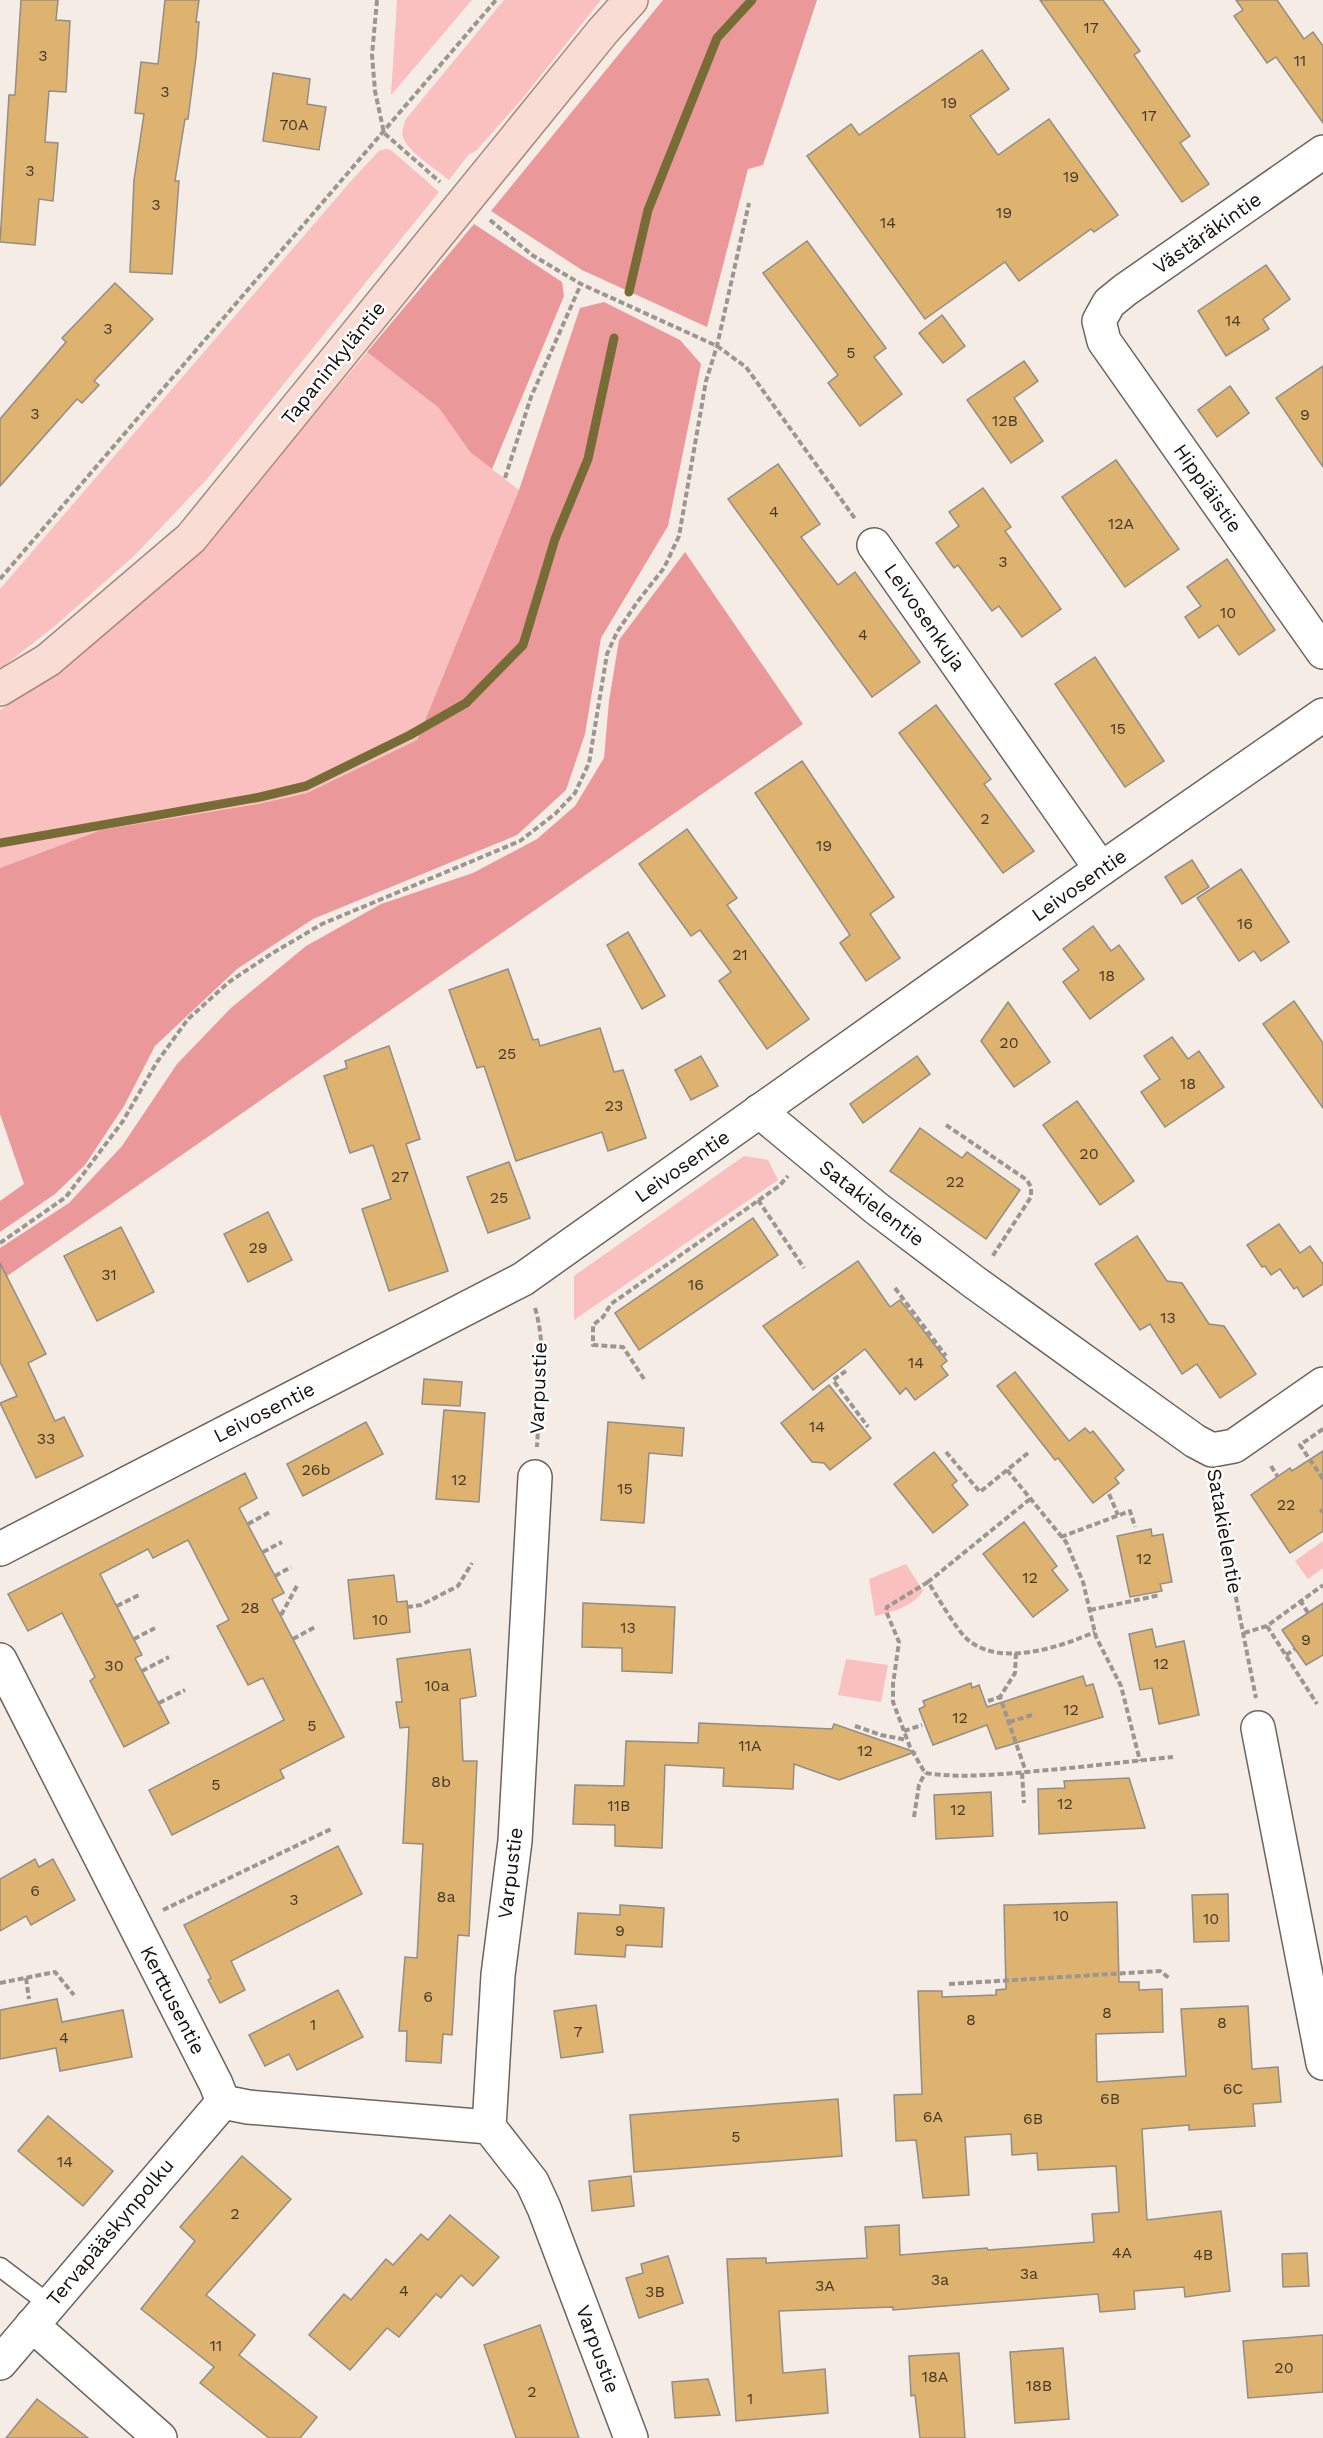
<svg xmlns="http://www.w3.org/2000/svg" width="1323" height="2438" viewBox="0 0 1323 2438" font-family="'Work Sans',sans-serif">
  <rect width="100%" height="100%" fill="#f5ece6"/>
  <!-- green -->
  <g fill="#fabfbf">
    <path d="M397 0H472L391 95Z"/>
    <path d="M504 0H601L522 99 476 151 469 154 449 180C438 171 406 150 403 137 401 131 404 125 406 119Z"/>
    <path d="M386 149 391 150 439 192 207 479 135 555 55 626 0 669V589L351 181 379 151Z"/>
    <path d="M367 352 439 408 470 452 519 490 417 740 307 793 258 804 101 830 0 868V710L62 667 199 552Z"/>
    <path d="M744 1156 768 1160 778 1180 574 1320V1276Z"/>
    <path d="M1323 1541V1568L1308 1579 1295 1561Z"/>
    <path d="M906 1564 923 1591C911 1608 893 1611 875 1616L869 1579Z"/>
    <path d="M846 1659 888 1665 881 1702 838 1695Z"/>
  </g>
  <!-- forest -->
  <g fill="#ea9899">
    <path d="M663 0H817L763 165 748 169 707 327 582 270 491 211Z"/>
    <path d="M474 224 562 282 564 296 492 469 470 452 439 408 367 352Z"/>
    <path d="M604 302 680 340 701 364 668 526 601 638 585 734 566 790 517 835 313 919 237 969 155 1046 124 1106 85 1165 55 1194 0 1232V1201L24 1184 0 1114V868L101 830 258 804 307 793 417 740 519 490 580 308Z"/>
    <path d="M685 552 803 724 0 1281V1248L69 1203 122 1146 177 1064 231 1008 306 946 381 904 473 873 537 839 575 806 604 758 609 701 619 640Z"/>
  </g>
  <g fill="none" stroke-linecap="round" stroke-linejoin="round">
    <!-- stream -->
    <g stroke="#776c36" stroke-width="9">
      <path d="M629 292 648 210 717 38 752 0"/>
      <path d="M0 843 260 797 306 786 410 735 466 703 523 645 555 539 588 459 614 338"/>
    </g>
  </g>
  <!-- building -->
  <g fill="#deb370" stroke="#928d86" stroke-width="1.5">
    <path d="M21 0H58L56 20 70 21 66 92 49 91 45 142 58 143 53 201 39 199 35 245 0 242 9 95H15Z"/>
    <path d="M165 0H199L196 22H199L196 57 188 119H185L175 181H179L172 274 130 272 134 180 144 114 135 113 141 62 158 64Z"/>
    <path d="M1040 0H1103L1140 51 1134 55 1190 136 1180 143 1209 184 1182 202Z"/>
    <path d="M1236 0H1277L1304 39 1313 32 1323 46V123L1276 57 1267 63 1234 16 1243 10Z"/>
    <path d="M982 50 1009 89 970 116 998 155 1049 119 1118 215 1094 232 1091 229 1019 281 1005 262 925 319 807 156 851 124 859 135Z"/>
    <path d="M273 73 310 79 307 104 326 107 319 150 263 141Z"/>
    <path d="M807 241 886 348 874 357 902 394 860 426 828 383 838 375 763 273Z"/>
    <path d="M1266 265 1290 299 1263 319 1269 329 1226 356 1198 311Z"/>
    <path d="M115 283 153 319 94 381 99 385 82 403 77 399 0 486V419L66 342 62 338Z"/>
    <path d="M942 315 965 346 943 363 919 333Z"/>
    <path d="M1024 361 1038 381 1014 398 1043 441 1011 463 967 400Z"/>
    <path d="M1323 366V467L1276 398Z"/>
    <path d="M1230 386 1249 413 1217 437 1198 410Z"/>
    <path d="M1116 460 1179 549 1125 587 1062 497Z"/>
    <path d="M778 464 820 524 801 537 838 585 855 572 920 662 872 697 728 499Z"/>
    <path d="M983 488 1011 527 1005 531 1061 609 1022 637 999 606 992 611 958 565 954 568 936 543 959 526 949 512Z"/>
    <path d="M1227 559 1275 630 1239 655 1218 625 1199 638 1185 617 1201 606 1187 587Z"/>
    <path d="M1095 657 1164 761 1125 787 1055 684Z"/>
    <path d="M936 705 991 779 984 784 1034 851 1003 873 899 733Z"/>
    <path d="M802 761 894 897 870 914 900 958 866 981 840 943 850 935 755 793Z"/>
    <path d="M687 829 737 898 727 905 809 1019 767 1049 719 981 731 972 700 930 691 936 639 864Z"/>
    <path d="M1192 860 1209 887 1182 904 1165 877Z"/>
    <path d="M1241 869 1289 942 1261 961 1254 951 1239 961 1197 898Z"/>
    <path d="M1093 926 1111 951 1119 945 1144 979 1090 1019 1063 982 1079 970 1063 949Z"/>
    <path d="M628 932 665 996 642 1009 607 945Z"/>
    <path d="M508 969 533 1040 538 1039 540 1046 600 1028 614 1072 623 1070 646 1138 608 1151 602 1132 516 1161 484 1066 477 1068 449 990Z"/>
    <path d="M1294 1001 1323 1043V1108L1263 1024Z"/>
    <path d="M1008 1002 1050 1062 1014 1087 981 1041Z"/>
    <path d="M1172 1037 1188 1059 1199 1051 1224 1087 1165 1127 1141 1092 1160 1079 1144 1056Z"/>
    <path d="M389 1046 420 1139 406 1144 448 1271 389 1291 362 1209 391 1199 373 1145 350 1153 324 1076 347 1068 345 1061Z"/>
    <path d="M701 1056 718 1086 691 1100 675 1070Z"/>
    <path d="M917 1056 930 1074 863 1123 850 1104Z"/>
    <path d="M1077 1101 1134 1181 1100 1205 1043 1125Z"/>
    <path d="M920 1128 962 1158 967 1152 1020 1190 986 1239 890 1171Z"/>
    <path d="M509 1162 530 1218 488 1233 467 1177Z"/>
    <path d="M268 1212 292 1260 248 1282 224 1234Z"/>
    <path d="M753 1218 778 1255 639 1350 615 1313Z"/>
    <path d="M1279 1224 1300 1253 1310 1246 1323 1264V1284L1303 1297 1297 1287 1294 1289 1280 1269 1271 1275 1265 1266 1262 1267 1247 1245Z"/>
    <path d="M121 1227 154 1292 97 1321 64 1256Z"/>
    <path d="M1137 1236 1167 1281 1182 1283 1209 1324 1224 1326 1256 1374 1220 1398 1197 1364 1182 1374 1150 1324 1140 1330 1095 1264Z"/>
    <path d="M858 1261 890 1307 900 1300 947 1361 941 1366 948 1375 915 1400 906 1388 900 1394 865 1349 813 1390 763 1326Z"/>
    <path d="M0 1263 46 1354 28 1363 55 1421 64 1417 83 1456 36 1478 0 1403 17 1396 0 1362Z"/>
    <path d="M1015 1372 1069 1441 1085 1428 1090 1433 1093 1431 1124 1470 1115 1478 1119 1483 1093 1503 1058 1458 1055 1460 997 1386Z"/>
    <path d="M424 1379 462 1382 460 1406 422 1404Z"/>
    <path d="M829 1385 871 1438 830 1470 824 1463 812 1462 781 1423Z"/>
    <path d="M444 1410 485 1413 479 1502 436 1499Z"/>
    <path d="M366 1422 383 1454 303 1496 287 1464Z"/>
    <path d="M608 1422 684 1428 682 1456 649 1453 644 1523 601 1520Z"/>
    <path d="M1323 1451V1531L1290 1553 1251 1495 1290 1468 1292 1471Z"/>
    <path d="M934 1452 957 1481 952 1485 968 1505 933 1533 894 1484Z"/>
    <path d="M245 1473 257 1498 239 1508 284 1593 272 1599 344 1737 280 1770 284 1778 172 1835 149 1790 284 1720 263 1678 248 1685 217 1626 229 1620 188 1540 153 1558 148 1549 100 1574 142 1655 135 1658 169 1723 124 1747 90 1681 95 1677 62 1613 28 1631 8 1594Z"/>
    <path d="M1024 1522 1057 1566 1052 1570 1068 1590 1033 1617 983 1554Z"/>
    <path d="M1151 1529 1152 1536 1163 1534 1172 1582 1160 1584 1162 1591 1130 1597 1117 1536Z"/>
    <path d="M394 1575 397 1602 407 1601 410 1632 354 1639 348 1580Z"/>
    <path d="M583 1603 675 1607 672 1673 622 1671V1648L582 1647Z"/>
    <path d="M1323 1603V1655L1306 1665 1282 1630Z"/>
    <path d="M1152 1629 1156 1647 1184 1641 1199 1715 1159 1724 1152 1688 1140 1690 1129 1634Z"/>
    <path d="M470 1649 476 1696 460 1699 463 1761H477L469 1936 458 1935 452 2035 443 2034 441 2063 406 2061 407 2031H399L405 1957 417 1958 423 1844 403 1843 409 1727 400 1728 396 1702H402L397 1659Z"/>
    <path d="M1083 1676 1086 1686 1093 1684 1103 1717 996 1749 987 1725 933 1745 919 1709 925 1706 923 1701 971 1683 972 1688 979 1685 987 1707Z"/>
    <path d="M699 1723 832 1729 834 1724 915 1752 839 1780 794 1764 793 1789 723 1786 724 1768 665 1765 662 1848 615 1846V1825L573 1824 575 1785 624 1786 626 1741 698 1743Z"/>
    <path d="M1129 1778 1145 1828 1039 1834 1038 1789 1065 1788 1064 1781Z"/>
    <path d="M991 1792 993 1836 936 1839 934 1795Z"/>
    <path d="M338 1846 362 1894 231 1961 245 1990 220 2003 208 1980 211 1978 184 1925Z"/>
    <path d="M35 1859 39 1867 53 1859 75 1900 31 1925 26 1916 0 1931V1879Z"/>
    <path d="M1228 1894 1229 1941 1194 1942 1192 1895Z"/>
    <path d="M1117 1902 1119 1982H1139V1990L1162 1989 1163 2032 1096 2034 1097 2082 1186 2076 1181 2009 1248 2006 1252 2069 1278 2067 1281 2102 1253 2104 1255 2126 1189 2130V2125L1142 2129 1147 2220 1221 2211 1230 2291 1185 2297 1184 2287 1134 2291 1135 2309 1100 2312 1098 2294 893 2310V2307L779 2311 783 2373 825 2369 828 2413 736 2421 727 2259 766 2258V2263L867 2258 865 2227 899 2225 900 2255 987 2248 988 2250 1094 2242 1092 2214 1119 2212 1116 2166 1038 2170 1037 2153 1012 2155 1011 2134 965 2137 969 2195 923 2198 916 2140 896 2141 894 2095 922 2094 918 1991H942V1997L996 1995V1990L1006 1989 1004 1905Z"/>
    <path d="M620 1905 664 1908 662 1947 626 1945 625 1957 575 1954 578 1913 620 1915Z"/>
    <path d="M338 1990 363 2037 297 2070 289 2054 265 2066 249 2035Z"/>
    <path d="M57 1999 62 2022 123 2010 132 2057 60 2071 56 2048 0 2059V2010Z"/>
    <path d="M596 2005 603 2052 561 2058 554 2011Z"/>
    <path d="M838 2099 842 2156 634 2172 630 2115Z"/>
    <path d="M48 2116 113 2171 83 2206 18 2151Z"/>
    <path d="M242 2156 291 2199 206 2295 255 2335 239 2355 317 2417 300 2438H269L200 2383 214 2367 141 2309 195 2241 180 2227Z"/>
    <path d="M631 2176 634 2206 592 2211 589 2181Z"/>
    <path d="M450 2215 499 2257 473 2286 461 2275 441 2298 436 2294 399 2337 387 2328 350 2370 309 2335 344 2294 351 2300 386 2259 393 2265 421 2234 428 2240Z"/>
    <path d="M1307 2253 1309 2286 1283 2287 1282 2254Z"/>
    <path d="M668 2256 683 2303 639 2318 626 2278 643 2273 641 2264Z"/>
    <path d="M540 2325 579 2438H516L484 2345Z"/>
    <path d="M1323 2335V2392L1248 2398 1243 2341Z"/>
    <path d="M1063 2348 1069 2419 1015 2423 1010 2352Z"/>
    <path d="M959 2353 965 2438H920L915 2395 911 2396 909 2356Z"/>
    <path d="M708 2379 720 2415 675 2418 672 2382Z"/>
    <path d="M37 2399 88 2438H6Z"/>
  </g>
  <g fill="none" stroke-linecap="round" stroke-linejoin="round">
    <!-- service casing -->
    <g stroke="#6c645f" stroke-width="21">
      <path id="service" d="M0 2267 49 2304"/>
    </g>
    <!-- minor casing -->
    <g stroke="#6c645f" stroke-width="36">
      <g id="minor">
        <path d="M1323 152 1125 290 1109 303 1099 321 1104 341 1323 652"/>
        <path d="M874 545 1101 869"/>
        <path d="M759 1111 876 1208 974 1282 1195 1441 1212 1450 1234 1446 1323 1384"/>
        <path d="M535 1477 515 1841 498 1975 489 2127 532 2182 544 2208 631 2438"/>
        <path d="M0 1549 523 1279 1101 869 1323 715"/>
        <path d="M0 1660 216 2084 223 2102 248 2107 489 2127"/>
        <path d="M1258 1728 1323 2063"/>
        <path d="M32 2325 160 2438"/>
        <path d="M0 2363 223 2102"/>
      </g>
    </g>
    <!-- primary casing -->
    <g stroke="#a7887d" stroke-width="36">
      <path id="primary" d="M0 689 48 660 191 538 603 31 631 0"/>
    </g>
    <!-- path -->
    <g stroke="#9c9691" stroke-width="4" stroke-dasharray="6 3" stroke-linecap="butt">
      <path d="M377 0 372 55 375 91 384 133 440 182"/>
      <path d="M490 220 532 255 581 284 717 346 746 367 856 520"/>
      <path d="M505 478 531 397 581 284"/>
      <path d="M0 579 496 0"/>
      <path d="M946 1125 1027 1180 1031 1187V1197L992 1257"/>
      <path d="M758 1200 804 1268"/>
      <path d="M0 1243 66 1197 123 1121 157 1062 188 1019 229 982 271 954 322 924 520 841 555 814 575 793 589 763 607 654 617 632 638 601 664 568 679 536 706 381 717 346 749 203"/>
      <path d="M895 1288 946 1356"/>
      <path d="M535 1308C548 1351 539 1402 537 1447"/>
      <path d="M846 1371 833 1380 868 1427"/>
      <path d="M644 1379 623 1347 593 1345V1325L603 1317 611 1304 779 1186 788 1176"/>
      <path d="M1323 1429 1300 1445 1323 1479"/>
      <path d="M946 1452 980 1492 1007 1470"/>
      <path d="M1028 1453 1007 1470 1066 1542 1083 1582 1096 1637 1121 1686 1140 1761"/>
      <path d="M1271 1466 1278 1477"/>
      <path d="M1213 1482 1256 1698"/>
      <path d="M1109 1494 1118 1515"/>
      <path d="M1030 1499 928 1582C938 1597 955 1628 967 1639 1000 1668 1060 1647 1095 1632"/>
      <path d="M1320 1512 1323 1510"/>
      <path d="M248 1524 270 1512"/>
      <path d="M1061 1537 1130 1511 1135 1527"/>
      <path d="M263 1552 282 1542"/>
      <path d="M275 1576 291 1567"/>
      <path d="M928 1582 887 1607 886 1611 899 1642 893 1684V1702L910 1747 925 1773C959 1778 992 1775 1026 1772 1075 1768 1124 1762 1173 1757"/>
      <path d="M1300 1600 1308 1613"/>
      <path d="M117 1606 139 1595"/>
      <path d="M407 1607 421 1605 458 1586 472 1563"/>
      <path d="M1090 1610 1160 1595"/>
      <path d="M281 1615 298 1584"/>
      <path d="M1267 1626 1317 1704"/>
      <path d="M1244 1633 1267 1626 1323 1585"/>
      <path d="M134 1639 155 1628"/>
      <path d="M293 1639 315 1627"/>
      <path d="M1016 1653 1015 1673 1000 1697 1026 1772"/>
      <path d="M1286 1655 1295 1649"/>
      <path d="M142 1671 169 1657"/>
      <path d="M988 1701 1000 1697"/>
      <path d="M159 1703 185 1690"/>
      <path d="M1009 1722 1032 1715"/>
      <path d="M855 1726 881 1735 907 1740"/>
      <path d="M904 1731 922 1725"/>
      <path d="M1022 1773 1024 1803"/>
      <path d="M914 1817 919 1785 925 1773"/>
      <path d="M163 1910 331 1829"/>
      <path d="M26 1978 29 1999"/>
      <path d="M0 1983 55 1972 74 1995"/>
      <path d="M949 1984 1160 1971 1169 1978"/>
    </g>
    <!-- service -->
    <use href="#service" stroke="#fff" stroke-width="18"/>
    <!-- minor -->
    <use href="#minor" stroke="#fff" stroke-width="33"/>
    <!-- primary -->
    <use href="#primary" stroke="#f9ddd4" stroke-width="33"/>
  </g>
  <g text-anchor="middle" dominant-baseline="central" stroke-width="5" stroke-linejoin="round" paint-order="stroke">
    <!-- number labels -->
    <g font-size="16" fill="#473a28">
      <text x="1091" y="27">17</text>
      <text x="43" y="55">3</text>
      <text x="1300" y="60">11</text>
      <text x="165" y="91">3</text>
      <text x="949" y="102">19</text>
      <text x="1149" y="115">17</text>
      <text x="294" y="124">70A</text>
      <text x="30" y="170">3</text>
      <text x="1071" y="176">19</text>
      <text x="156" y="204">3</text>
      <text x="1004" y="212">19</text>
      <text x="888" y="222">14</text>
      <text x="1233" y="320">14</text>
      <text x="108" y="328">3</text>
      <text x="851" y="352">5</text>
      <text x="35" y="413">3</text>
      <text x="1305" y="414">9</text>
      <text x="1005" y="420">12B</text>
      <text x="774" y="511">4</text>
      <text x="1121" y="523">12A</text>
      <text x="1003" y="561">3</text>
      <text x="1228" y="612">10</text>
      <text x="863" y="634">4</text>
      <text x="1118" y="728">15</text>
      <text x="985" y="818">2</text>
      <text x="824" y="845">19</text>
      <text x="1245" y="923">16</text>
      <text x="740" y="954">21</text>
      <text x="1107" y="975">18</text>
      <text x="1009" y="1042">20</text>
      <text x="507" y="1053">25</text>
      <text x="1188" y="1083">18</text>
      <text x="614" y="1105">23</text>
      <text x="1089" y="1153">20</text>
      <text x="400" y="1176">27</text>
      <text x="955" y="1181">22</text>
      <text x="499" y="1197">25</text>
      <text x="258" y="1247">29</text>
      <text x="109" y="1274">31</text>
      <text x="696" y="1284">16</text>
      <text x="1168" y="1317">13</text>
      <text x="916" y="1362">14</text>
      <text x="817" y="1426">14</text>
      <text x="46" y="1438">33</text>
      <text x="316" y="1469">26b</text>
      <text x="459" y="1479">12</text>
      <text x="625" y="1488">15</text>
      <text x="1286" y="1504">22</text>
      <text x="1144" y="1558">12</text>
      <text x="1030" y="1577">12</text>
      <text x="250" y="1607">28</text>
      <text x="380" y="1619">10</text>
      <text x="628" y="1627">13</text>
      <text x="1306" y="1639">9</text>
      <text x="1161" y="1663">12</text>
      <text x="114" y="1665">30</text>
      <text x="437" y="1685">10a</text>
      <text x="1071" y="1709">12</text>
      <text x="960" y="1717">12</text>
      <text x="312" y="1725">5</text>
      <text x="750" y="1745">11A</text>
      <text x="865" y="1750">12</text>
      <text x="441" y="1781">8b</text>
      <text x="216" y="1784">5</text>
      <text x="1065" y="1803">12</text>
      <text x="619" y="1805">11B</text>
      <text x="958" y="1809">12</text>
      <text x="35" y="1890">6</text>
      <text x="446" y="1896">8a</text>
      <text x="294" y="1899">3</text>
      <text x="1061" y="1915">10</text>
      <text x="1211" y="1918">10</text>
      <text x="620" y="1930">9</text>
      <text x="428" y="1996">6</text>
      <text x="1107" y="2012">8</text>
      <text x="971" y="2019">8</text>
      <text x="1222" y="2022">8</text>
      <text x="313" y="2024">1</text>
      <text x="578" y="2031">7</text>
      <text x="64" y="2037">4</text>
      <text x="1233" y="2088">6C</text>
      <text x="1110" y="2098">6B</text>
      <text x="933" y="2116">6A</text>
      <text x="1033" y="2118">6B</text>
      <text x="736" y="2136">5</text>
      <text x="65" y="2161">14</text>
      <text x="235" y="2213">2</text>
      <text x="1122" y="2252">4A</text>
      <text x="1203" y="2254">4B</text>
      <text x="1029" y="2273">3a</text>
      <text x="940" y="2279">3a</text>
      <text x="825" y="2285">3A</text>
      <text x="404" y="2290">4</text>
      <text x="655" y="2291">3B</text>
      <text x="216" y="2345">11</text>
      <text x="1284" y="2367">20</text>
      <text x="935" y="2376">18A</text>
      <text x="1039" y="2385">18B</text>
      <text x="532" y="2391">2</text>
      <text x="750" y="2398">1</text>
    </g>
    <!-- street labels -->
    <g font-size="20" fill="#151210" stroke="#fff">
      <text transform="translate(1207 233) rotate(-35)">Västäräkintie</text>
      <text transform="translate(333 363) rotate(-51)">Tapaninkyläntie</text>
      <text transform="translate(1208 488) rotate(55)">Hippiäistie</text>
      <text transform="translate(925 617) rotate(55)">Leivosenkuja</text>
      <text transform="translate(1079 885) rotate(-35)">Leivosentie</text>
      <text transform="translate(682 1166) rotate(-35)">Leivosentie</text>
      <text transform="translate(872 1203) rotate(38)">Satakielentie</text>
      <text transform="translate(538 1388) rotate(-88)">Varpustie</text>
      <text transform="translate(264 1412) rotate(-27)">Leivosentie</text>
      <text transform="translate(1225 1531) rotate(80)">Satakielentie</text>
      <text transform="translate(510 1873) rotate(-83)">Varpustie</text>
      <text transform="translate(173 2000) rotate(63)">Kerttusentie</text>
      <text transform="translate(110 2232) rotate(-50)">Tervapääskynpolku</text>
      <text transform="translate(598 2349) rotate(70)">Varpustie</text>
    </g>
  </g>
</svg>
